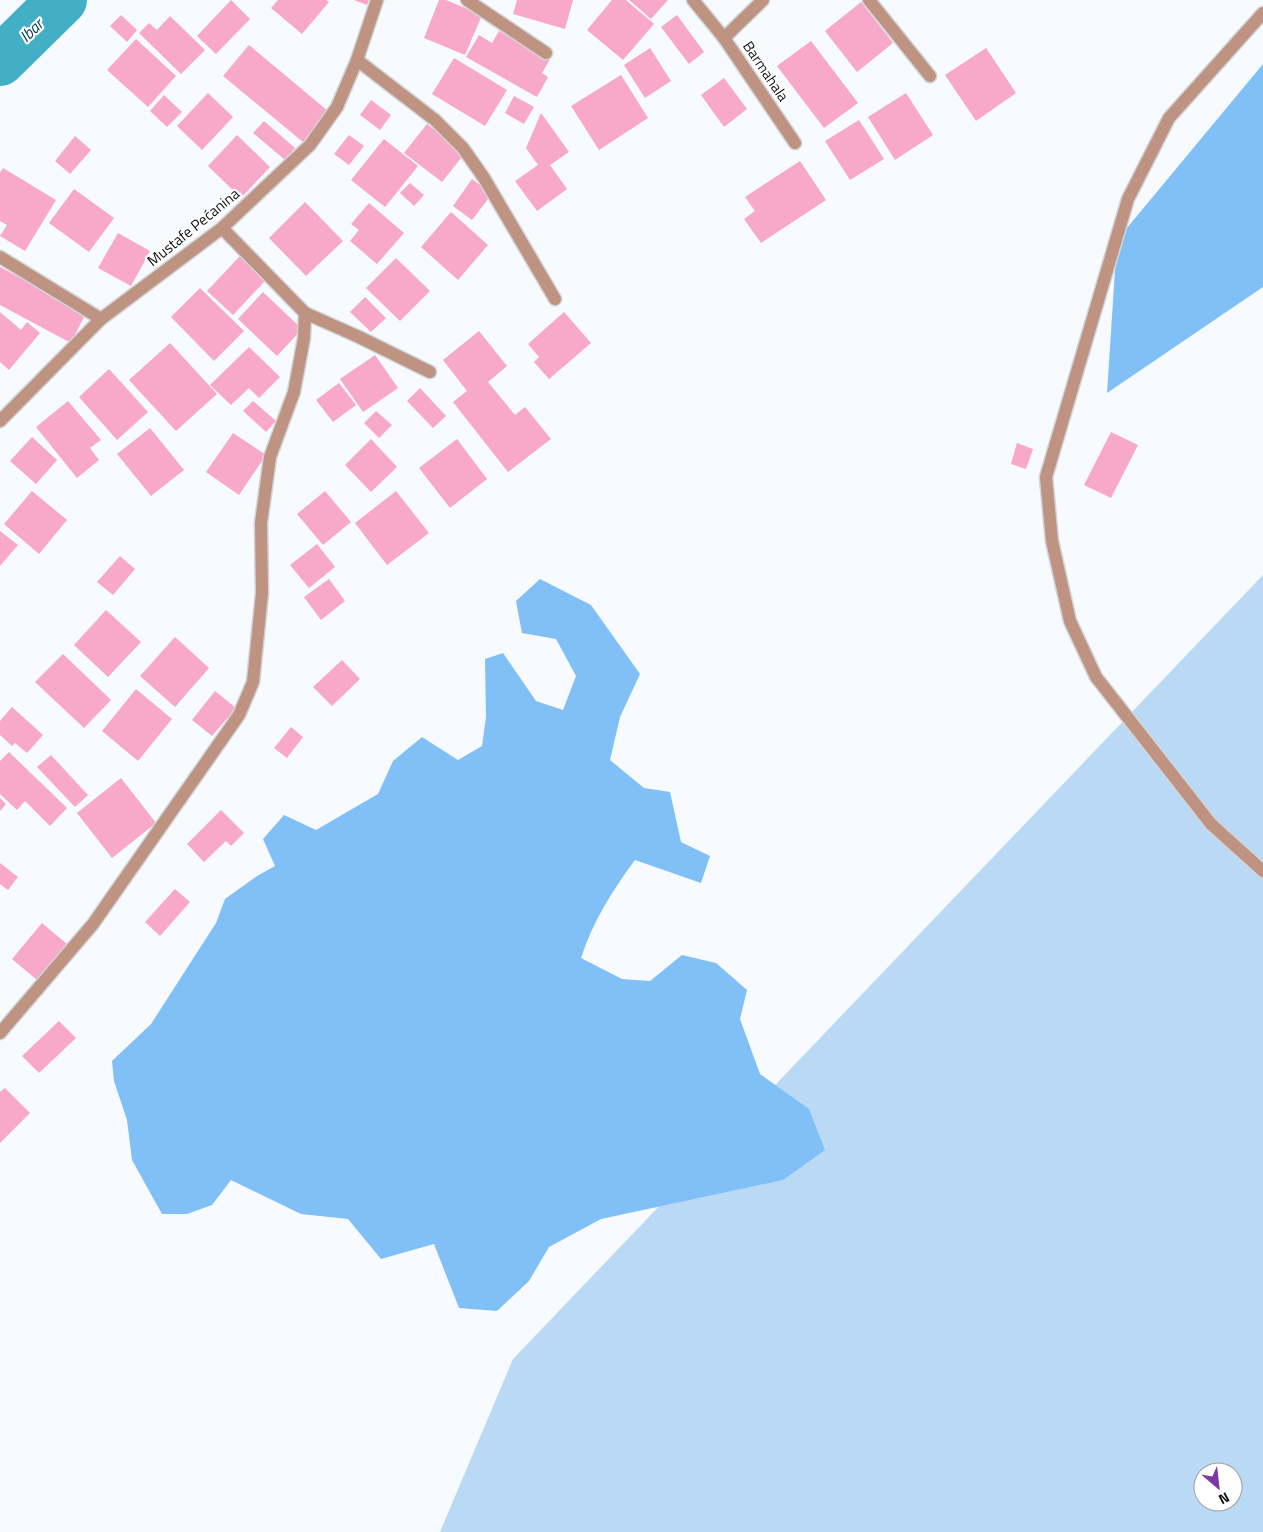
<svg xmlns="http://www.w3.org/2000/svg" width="1263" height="1532" viewBox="0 0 1263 1532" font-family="'Titillium Web',sans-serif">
  <rect width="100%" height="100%" fill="#f7fafe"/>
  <!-- green -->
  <path fill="#bad9f5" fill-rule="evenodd" d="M1263 575V1532H440L513 1359ZM1203 1472H1233V1502H1203Z"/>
  <!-- forest -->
  <g fill="#80c0f7">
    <path d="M1263 64V287L1107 393 1117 240Z"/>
    <path d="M540 579 591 605 640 674 620 717 610 760 644 788 670 792 681 842 710 856 701 883 635 860C612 891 593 921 581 958L622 979 650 981 682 955 716 963 747 990 740 1019 760 1074 809 1109 825 1150 783 1180 601 1219 549 1247 529 1281 497 1311 459 1308 434 1244 381 1259 348 1219 301 1214 231 1180 212 1205 187 1214H162L132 1160 127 1120 114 1081 112 1061 151 1024 216 923 225 899 257 876 275 866 263 839 284 815 316 830 378 794 393 761 422 737 458 760 482 746 486 717 485 659 503 653 536 701 563 710 576 676 556 639 522 633 516 601Z"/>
  </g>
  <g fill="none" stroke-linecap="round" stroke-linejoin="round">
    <!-- river -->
    <path stroke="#42afc6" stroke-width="50" d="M0 61 62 0"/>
  </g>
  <!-- building -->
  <g fill="#f8a8c9">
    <path d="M231 0 250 19 216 54 197 36Z"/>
    <path d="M278 0H326L329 2 302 34 271 8Z"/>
    <path d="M354 0H369L367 5Z"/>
    <path d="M439 0H446L482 15 465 55 424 38Z"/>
    <path d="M517 0H573L565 29 513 14Z"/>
    <path d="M612 0H626L654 24 623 60 587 30Z"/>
    <path d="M629 0H668L651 19Z"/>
    <path d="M861 2 893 43 857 72 825 31Z"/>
    <path d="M121 15 137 30 127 42 110 26Z"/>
    <path d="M677 15 704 52 689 64 661 27Z"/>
    <path d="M170 16 205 50 181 74 139 33 149 23 157 30Z"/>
    <path d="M499 31 550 59 542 73 548 77 537 97 466 57 479 35 492 43Z"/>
    <path d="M136 39 176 76 148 107 107 70Z"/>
    <path d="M811 41 858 103 824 128 777 66Z"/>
    <path d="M249 45 328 111 303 142 223 76Z"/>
    <path d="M650 48 671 81 645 98 624 65Z"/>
    <path d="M986 48 1016 93 976 121 945 75Z"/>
    <path d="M454 58 507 90 485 126 432 94Z"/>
    <path d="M621 75 648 118 599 150 571 106Z"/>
    <path d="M724 78 747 109 724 127 701 95Z"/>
    <path d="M208 93 233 117 202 150 177 126Z"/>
    <path d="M906 93 933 135 895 160 868 117Z"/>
    <path d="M164 95 182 112 167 127 150 111Z"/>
    <path d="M514 96 534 107 524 124 505 113Z"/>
    <path d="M371 100 391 115 380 130 360 115Z"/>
    <path d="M541 113 569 152 550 165 567 189 537 211 515 181 538 165 526 148Z"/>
    <path d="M859 120 884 159 850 180 825 141Z"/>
    <path d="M264 121 295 148 285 160 253 133Z"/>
    <path d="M427 124 465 153 442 182 404 153Z"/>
    <path d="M237 135 270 167 241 198 208 166Z"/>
    <path d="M349 135 364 146 349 165 334 154Z"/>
    <path d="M75 136 91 150 70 174 55 161Z"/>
    <path d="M384 139 418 166 385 207 351 180Z"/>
    <path d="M800 161 826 200 761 243 744 219 755 211 745 197Z"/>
    <path d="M3 168 56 200 25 251 0 236 7 225 0 221V173Z"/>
    <path d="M472 179 492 194 472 220 453 206Z"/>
    <path d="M410 183 424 195 414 206 400 193Z"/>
    <path d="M74 189 114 218 89 252 49 223Z"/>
    <path d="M305 202 343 241 306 276 269 238Z"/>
    <path d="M369 203 404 233 377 264 350 241 359 230 351 224Z"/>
    <path d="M451 212 488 245 458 280 421 247Z"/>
    <path d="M118 233 150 251 131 286 98 268Z"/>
    <path d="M240 256 266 280 233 315 207 291Z"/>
    <path d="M396 258 430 291 400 321 366 288Z"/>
    <path d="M0 267 86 313 71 343 0 305Z"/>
    <path d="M200 288 244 331 214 361 171 317Z"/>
    <path d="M263 292 302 329 277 356 238 319Z"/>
    <path d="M365 297 386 318 371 332 350 312Z"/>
    <path d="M0 312 21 330 27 322 40 333 9 370 0 362Z"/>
    <path d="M564 312 591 343 549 379 534 362 539 357 528 344Z"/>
    <path d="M479 331 507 366 488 382 515 415 525 407 551 439 508 472 453 402 467 391 443 360Z"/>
    <path d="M170 343 217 394 176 431 129 380Z"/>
    <path d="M249 347 280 377 259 398 249 388 231 405 210 385Z"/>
    <path d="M375 355 398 388 363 412 340 379Z"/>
    <path d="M109 369 148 412 117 440 79 397Z"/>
    <path d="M339 383 356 405 333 422 316 400Z"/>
    <path d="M420 388 446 416 433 428 407 401Z"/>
    <path d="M68 401 101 440 90 448 99 460 77 478 36 427Z"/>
    <path d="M253 401 276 421 266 432 243 411Z"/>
    <path d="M376 411 392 425 379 438 364 423Z"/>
    <path d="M150 428 184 470 151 496 117 454Z"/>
    <path d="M1111 432 1138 445 1111 498 1084 485Z"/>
    <path d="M233 433 266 455 239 495 206 472Z"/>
    <path d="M32 437 57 460 36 484 10 461Z"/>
    <path d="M371 439 397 467 371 492 345 465Z"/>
    <path d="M457 439 487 479 450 508 419 468Z"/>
    <path d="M1017 443 1033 449 1026 469 1011 464Z"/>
    <path d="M32 491 67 520 39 554 4 524Z"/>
    <path d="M325 491 351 522 323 545 297 514Z"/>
    <path d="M396 491 429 533 387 565 355 523Z"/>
    <path d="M0 531 18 545 0 566Z"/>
    <path d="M317 544 335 567 309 588 290 565Z"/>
    <path d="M120 556 135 569 113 595 97 582Z"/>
    <path d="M329 579 345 601 321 620 304 597Z"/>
    <path d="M106 610 141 642 108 677 74 645Z"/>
    <path d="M175 637 209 668 175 707 140 676Z"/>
    <path d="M63 654 111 700 84 728 35 682Z"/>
    <path d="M342 660 360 679 332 706 313 687Z"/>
    <path d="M136 689 172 719 138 761 102 731Z"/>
    <path d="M215 691 236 708 212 736 192 720Z"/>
    <path d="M12 707 43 735 27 753 15 743 12 746 0 735V721Z"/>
    <path d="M291 727 303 737 287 758 274 748Z"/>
    <path d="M9 752 67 808 50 826 25 801 17 810 0 794V761Z"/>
    <path d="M51 755 88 795 75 807 37 767Z"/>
    <path d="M121 778 156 823 112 858 77 813Z"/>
    <path d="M0 798 6 804 0 811Z"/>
    <path d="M221 810 244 833 231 846 226 841 204 862 187 844Z"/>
    <path d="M0 863 18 877 8 890 0 884Z"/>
    <path d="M175 889 190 902 160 936 145 922Z"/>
    <path d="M42 923 67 944 37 980 12 959Z"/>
    <path d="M59 1021 76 1038 39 1073 22 1056Z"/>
    <path d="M5 1088 30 1113 0 1143V1092Z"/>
  </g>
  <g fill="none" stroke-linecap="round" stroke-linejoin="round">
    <!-- minor casing -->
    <g stroke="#d2d5d8" stroke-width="15">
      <g id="minor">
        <path d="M467 0 546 53"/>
        <path d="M693 0 724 38"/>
        <path d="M763 0 724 38 795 143"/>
        <path d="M869 0 930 76"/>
        <path d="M1263 13 1169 118 1128 199 1046 477 1052 541 1070 621 1096 677 1211 824 1263 871"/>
        <path d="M357 60 435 120 463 148 484 178 555 299"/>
        <path d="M0 257 101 319"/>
        <path d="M305 313 359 337 430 372"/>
        <path d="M0 421 101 319 222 228 310 145 337 107 357 60 377 0"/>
        <path d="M0 1033 93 924 239 715 253 682 262 593 261 523 270 457 294 392 304 338 305 313 222 228"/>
      </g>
    </g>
    <!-- minor -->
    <use href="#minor" stroke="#be9382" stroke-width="12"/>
  </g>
  <g text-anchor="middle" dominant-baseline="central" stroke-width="4.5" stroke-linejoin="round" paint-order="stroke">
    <!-- street labels -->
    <g font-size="15" fill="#111213" stroke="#fff">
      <text transform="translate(766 71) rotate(56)">Barmahala</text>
      <text transform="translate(193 227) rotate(-39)">Mustafe Pećanina</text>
    </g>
    <!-- water labels -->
    <g font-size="16" font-style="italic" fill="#00434f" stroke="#fff">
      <text transform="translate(31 30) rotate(-44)">Ibar</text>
    </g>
  </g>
  <!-- north arrow -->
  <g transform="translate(1218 1487) rotate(152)"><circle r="24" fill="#ffffff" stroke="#a0a0a1"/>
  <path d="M0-4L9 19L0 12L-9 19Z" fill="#8036a8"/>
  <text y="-8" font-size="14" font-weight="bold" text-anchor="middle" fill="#111213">N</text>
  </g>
</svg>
